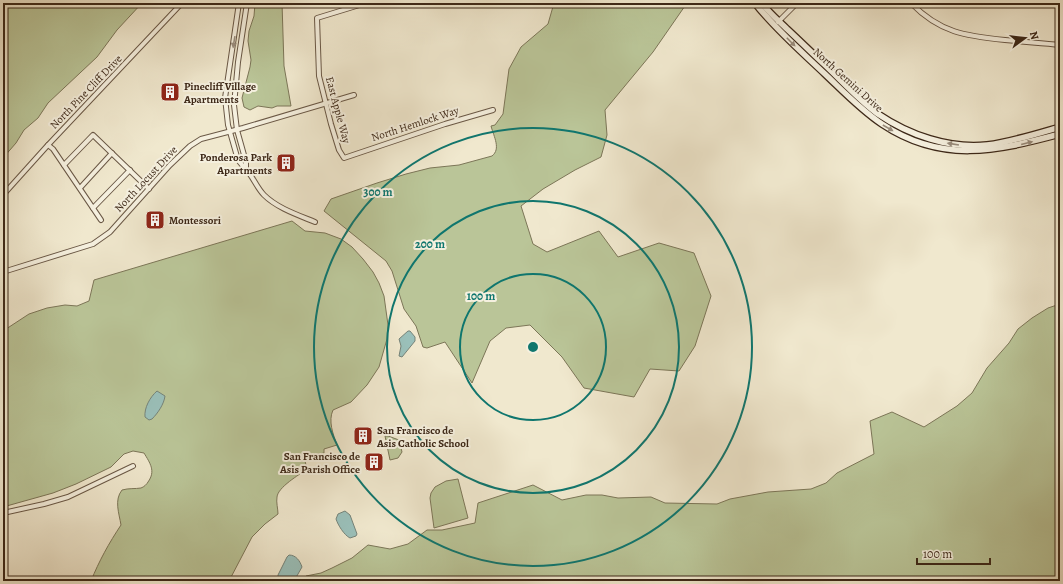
<svg xmlns="http://www.w3.org/2000/svg" width="1063" height="584" viewBox="0 0 1063 584" font-family="Alegreya,serif">
  <rect width="100%" height="100%" fill="#f0e8ce"/>
  <filter id="stains"><feTurbulence type="fractalNoise" baseFrequency=".005" numOctaves="4"/><feColorMatrix values="0 0 0 0 .2 0 0 0 0 .09 0 0 0 0 .02 0 0 0 .5 -.17"/></filter>
  <radialGradient id="worn" r=".72"><stop offset=".6" stop-color="#630" stop-opacity="0"/><stop offset="1" stop-color="#630" stop-opacity=".3"/></radialGradient>
  <!-- green -->
  <g fill="#bac598" stroke="#7c7658">
    <path d="M3 3H142L117 30 97 57 48 103 38 118 24 130 16 143 3 158Z"/>
    <path d="M255 3H282L284 66 291 106H277L272 108 258 106 250 110 244 107 242 98 250 67 251 60 248 41 249 31 254 16Z"/>
    <path d="M554 3H687L653 52 605 110 607 135 601 157 575 170 543 189 521 206 533 244 547 252 599 231 618 257 659 243 694 253 711 296 695 346 679 371 650 369 634 397 584 388 562 357 530 325 506 328 490 341 472 383 445 342 427 348 423 347 416 326 404 309 392 271 386 261 324 211 331 199 377 183 406 174 430 168 459 165 492 156C501 149 494 137 491 126L495 125 503 114 509 69 521 47 548 24Z"/>
    <path d="M292 221 305 231 325 233 341 239 352 247 363 259 373 272 379 283 384 296 388 325 387 339 379 367 367 385 351 402 333 410C328 421 333 434 337 445L324 449V453L304 457 307 469C299 475 278 487 277 497 276 502 278 509 278 514L265 524 252 537 229 581H91C99 561 109 543 121 525 119 513 114 500 122 490 129 488 135 489 141 488 144 487 147 484 148 482 156 471 150 463 144 453L133 451 124 454 111 467 76 484 53 493 3 507V331L29 314 47 308 65 305 77 306 89 301 94 280Z"/>
    <path d="M1060 304V581H303L306 576 321 573 332 568 352 558 368 545 390 549 408 544 427 530H442L475 523 478 503 533 485 562 500 586 495H602L618 498 651 497 665 503 717 504 730 499 768 492 811 489 826 483 837 473 874 454 870 421 892 412 924 427 957 406 972 393 987 368 1009 343 1018 329 1032 318 1048 308Z"/>
    <path d="M385 436H388L399 440 402 452 398 458 390 460Z"/>
    <path d="M458 479 468 518 434 528 430 498 431 493 435 487 446 481Z"/>
  </g>
  <!-- water -->
  <g fill="#9ac0ba" stroke="#758379">
    <path d="M408 331H410L415 337V341L402 357 399 356 401 346 399 339Z"/>
    <path d="M157 391 165 396C164 404 158 413 152 419L149 420 145 417C144 408 150 397 157 391Z"/>
    <path d="M345 511 350 515 357 534 356 536 350 538C344 535 338 525 336 519L338 514Z"/>
    <path d="M289 555C296 555 300 561 302 567L294 581H279L278 580V575L287 557Z"/>
  </g>
  <g fill="none" stroke-linecap="round" stroke-linejoin="round">
    <!-- street casing -->
    <g stroke="#6a5846" stroke-width="6">
      <g id="street">
        <path d="M239 3 225 98 228 125 238 160C241 164 243 166 246 169 253 177 257 188 264 195 277 208 298 215 315 222"/>
        <path d="M366 3 317 18 319 76 331 124 339 150 344 158 445 124 493 110"/>
        <path d="M911 3C940 33 966 36 1005 40 1023 42 1042 43 1060 45"/>
        <path d="M778 22 797 3"/>
        <path d="M48 145 53 149 101 220"/>
        <path d="M64 165 93 135 149 189"/>
        <path d="M246 169V162L237 130 234 105 238 62 247 3"/>
        <path d="M80 188 112 153"/>
        <path d="M3 195 48 145 182 3"/>
        <path d="M93 208 130 170"/>
        <path d="M3 272 93 244 110 232 170 165 190 146 201 139 243 128 354 95"/>
        <path d="M3 513 44 504 68 497 133 466"/>
      </g>
    </g>
    <!-- secondary casing -->
    <g stroke="#3d2818" stroke-width="8">
      <g id="secondary">
        <path d="M755 3C775 29 802 52 825 74 844 92 861 110 882 124 942 164 996 151 1060 134"/>
        <path d="M762 3C769 13 779 21 787 29 800 41 812 53 825 65 842 81 859 100 878 114 909 135 949 149 987 145 1011 142 1036 134 1060 127"/>
      </g>
    </g>
    <!-- street -->
    <use href="#street" stroke="#f5f0df" stroke-width="4"/>
    <!-- secondary -->
    <use href="#secondary" stroke="#f5f0df" stroke-width="5.5"/>
  </g>
  <!-- one-way arrows -->
  <defs><path id="oneway-solid" d="M-6-.8H1V-3.2L6.5 0L1 3.2V.8H-6Z"/></defs>
  <g fill="#998c7c">
    <use href="#oneway-solid" transform="translate(234 42) rotate(99)"/>
    <use href="#oneway-solid" transform="translate(791 42) rotate(45)"/>
    <use href="#oneway-solid" transform="translate(888 128) rotate(30)"/>
    <use href="#oneway-solid" transform="translate(1027 143) rotate(-14)"/>
    <use href="#oneway-solid" transform="translate(953 144) rotate(-171)"/>
  </g>
  <!-- distance rings -->
  <g fill="none" stroke="#0f766e" stroke-width="2">
    <circle cx="533" cy="347" r="73"/>
    <circle cx="533" cy="347" r="146"/>
    <circle cx="533" cy="347" r="219"/>
  </g>
  <!-- icons -->
  <defs>
    <g id="building-square" transform="scale(1)"><rect x="-9" y="-9" width="18" height="18" rx="4" fill="#8f2418" stroke="#f5f0df"/><path d="M-4-6H4V6H1V3H-1V6H-4ZM-2.5-4.3h1.7v1.8h-1.7ZM.8-4.3h1.7v1.8H.8ZM-2.5-1h1.7V.8h-1.7ZM.8-1h1.7V.8H.8Z" fill="#fff"/></g>
  </defs>
  <g fill-rule="evenodd">
    <use href="#building-square" x="170" y="92"/>
    <use href="#building-square" x="286" y="163"/>
    <use href="#building-square" x="155" y="220"/>
    <use href="#building-square" x="363" y="436"/>
    <use href="#building-square" x="374" y="462"/>
  </g>
  <g text-anchor="middle" dominant-baseline="central" stroke-width="4" stroke-linejoin="round" paint-order="stroke">
    <!-- street labels -->
    <g font-size="11" fill="#3d2818" stroke="#f5f0df">
      <text transform="translate(848 80) rotate(42)">North Gemini Drive</text>
      <text transform="translate(86 92) rotate(-46)">North Pine Cliff Drive</text>
      <text transform="translate(338 110) rotate(75)">East Apple Way</text>
      <text transform="translate(415 124) rotate(-18)">North Hemlock Way</text>
      <text transform="translate(146 179) rotate(-47)">North Locust Drive</text>
    </g>
    <!-- poi labels -->
    <g font-size="11" font-weight="bold" fill="#3d2818" stroke="#f5f0df" text-anchor="start">
      <text x="184" y="86">Pinecliff Village<tspan x="184" dy="13">Apartments</tspan></text>
      <text x="272" y="157" text-anchor="end">Ponderosa Park<tspan x="272" dy="13">Apartments</tspan></text>
      <text x="169" y="220">Montessori</text>
      <text x="377" y="430">San Francisco de<tspan x="377" dy="13">Asis Catholic School</tspan></text>
      <text x="360" y="456" text-anchor="end">San Francisco de<tspan x="360" dy="13">Asis Parish Office</tspan></text>
    </g>
  </g>
  <circle cx="533" cy="347" r="6" fill="#0f766e" stroke="#f5f0df" stroke-width="2"/>
  <g font-size="12" text-anchor="middle" font-weight="bold" fill="#0f766e" stroke="#f5f0df" stroke-width="4" stroke-linejoin="round" paint-order="stroke">
    <text x="378" y="196">300 m</text>
    <text x="430" y="248">200 m</text>
    <text x="481" y="300">100 m</text>
  </g>
  <!-- margin -->
  <rect width="1063" height="584" fill="none" stroke="#f0e8ce" stroke-width="16"/>
  <rect x="4" y="4" width="1055" height="576" fill="none" stroke="#3d2818" stroke-width="2"/>
  <rect x="8" y="8" width="1047" height="568" fill="none" stroke="#3d2818"/>
  <!-- north arrow -->
  <g transform="translate(1025 38) rotate(75)" stroke="#f5f0df" stroke-width="3" paint-order="stroke">
  <path d="M0-3L7 15L0 10L-7 15Z" fill="#3d2818"/>
  <text y="-6" font-size="11" font-weight="bold" text-anchor="middle" fill="#3d2818">N</text>
  </g>
  <!-- scale -->
  <path d="M917 558v6h73v-6" fill="none" stroke="#3d2818" stroke-width="2"/>
  <text x="923" y="558" font-size="12" fill="#3d2818" stroke="#f5f0df" stroke-width="3" paint-order="stroke">100 m</text>
  <rect width="100%" height="100%" filter="url(#stains)"/>
  <rect width="100%" height="100%" fill="url(#worn)"/>
</svg>
